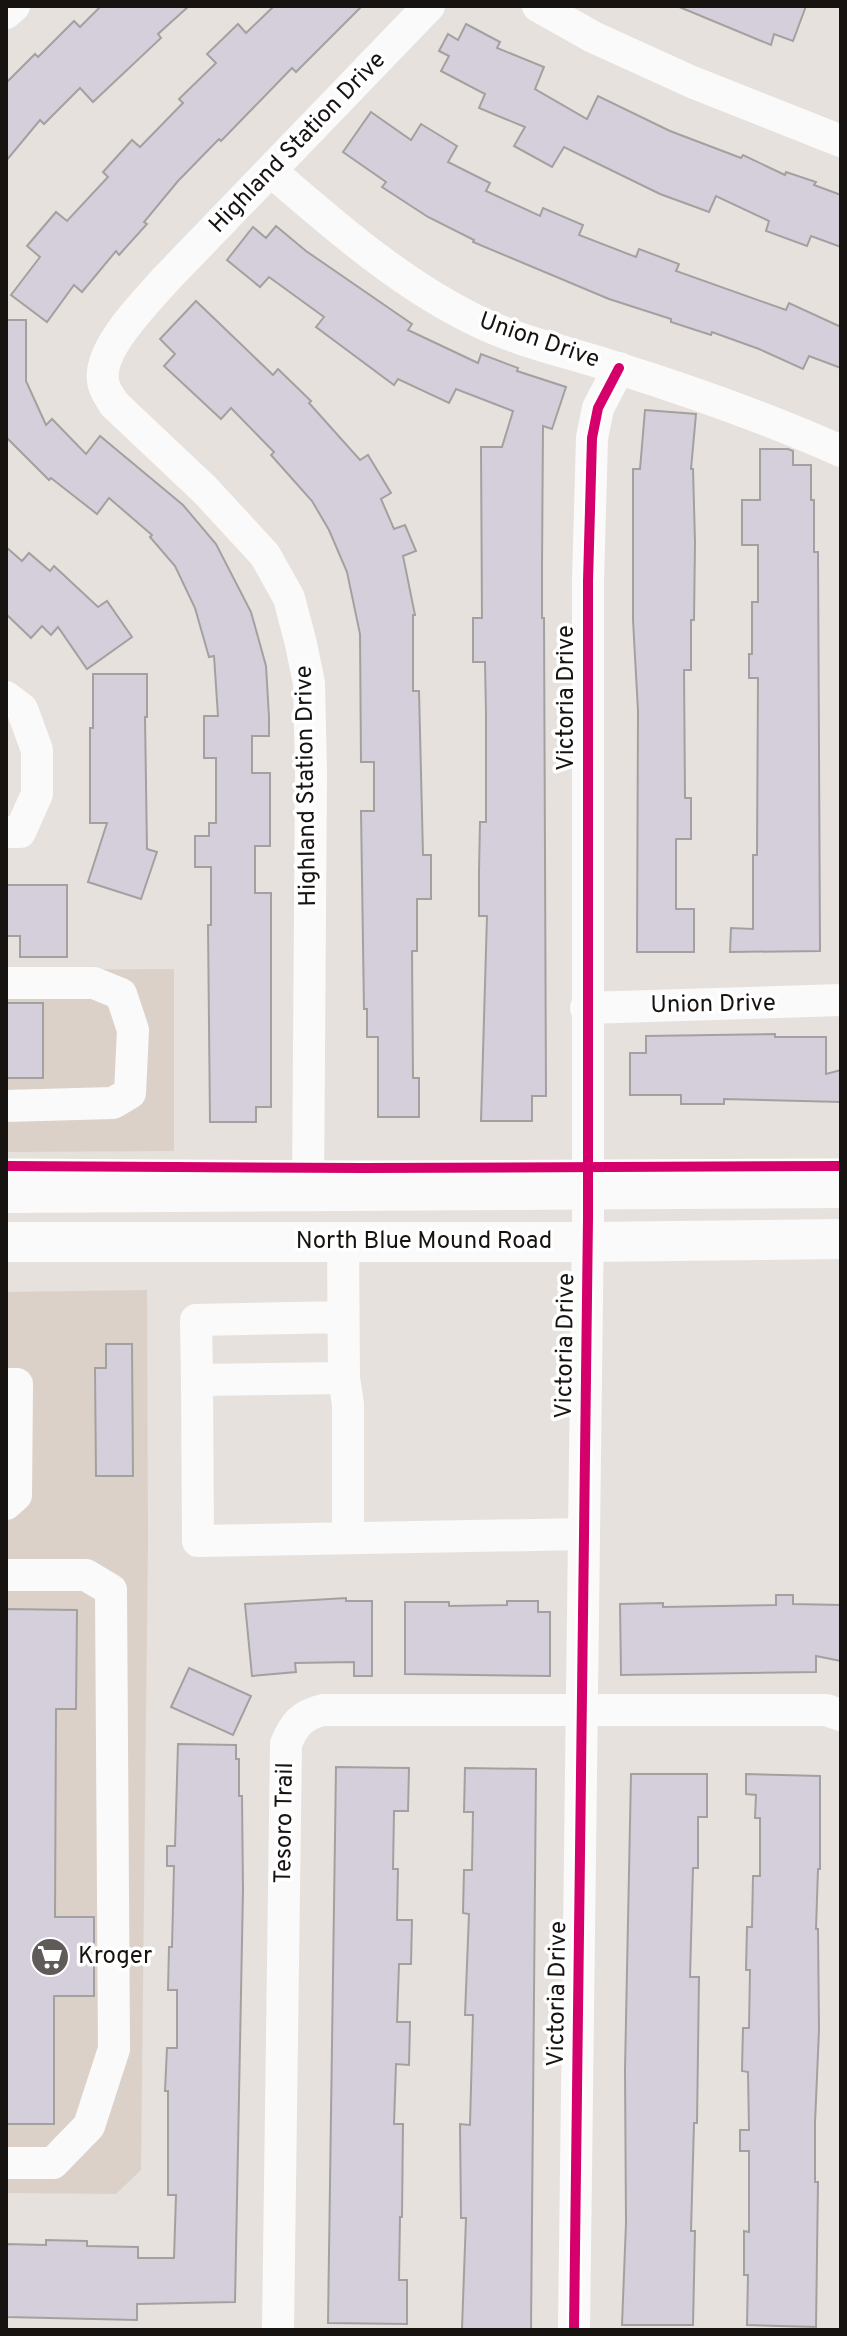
<svg xmlns="http://www.w3.org/2000/svg" width="847" height="2336" viewBox="0 0 847 2336" font-family="Overpass,sans-serif">
  <rect width="100%" height="100%" fill="#e6e1dc"/>
  <!-- built -->
  <g fill="#dcd1c8">
    <path d="M174 969V1151L6 1152V970Z"/>
    <path d="M147 1290 148 1539 141 2170 116 2194 6 2193V1292Z"/>
  </g>
  <!-- building -->
  <g fill="#d5cfdc" stroke="#a3a1a0" stroke-width="2">
    <path d="M101 6H189L158 34 161 38 93 102 80 88 44 124 40 120 6 161V83L35 54 38 57 74 21 80 27Z"/>
    <path d="M274 6H362L296 72 292 68 221 141 219 139 178 181 144 222 147 224 119 255 116 251 82 292 74 285 47 322 11 295 40 257 27 246 56 212 67 221 108 177 103 172 132 140 140 147 183 103 179 99 216 63 207 54 238 24 246 33Z"/>
    <path d="M677 6H806L793 41 774 34 771 45Z"/>
    <path d="M466 24 500 42 497 48 544 67 535 89 587 119 598 96 670 131 741 158 743 155 785 175 786 172 816 182 814 185 841 195V247L811 236 807 246 766 231 769 221 716 196 709 212 660 194 564 147 552 167 514 146 525 127 479 108 485 94 441 71 449 56 439 51 448 34 458 40Z"/>
    <path d="M371 112 411 140 421 124 457 146 448 162 490 183 486 191 540 216 543 208 583 225 579 235 636 257 639 249 679 264 676 271 786 310 789 303 841 327V368L809 356 803 369 759 349 712 332 711 335 671 322V319L609 299 473 242 474 240 428 217 382 187 386 182 343 152Z"/>
    <path d="M276 226 306 251 412 324 408 330 478 363 481 354 518 368 517 371 566 387 552 429 543 426 542 567V618H544L546 1096H532V1121H481L487 916H479V872L480 822H486V713L485 662H473V618H482L481 447H502L513 411 456 389 449 403 398 379 394 385 316 327 324 317 269 277 260 287 227 260 253 227 266 238Z"/>
    <path d="M196 301 273 375 278 369 311 401 309 403 360 460 368 455 391 493 381 499 394 529 405 525 416 551 403 556 415 615H413V691H419L423 855H431V899H417V951H412L413 1078H419V1117H378V1037H367V1009H364L361 811H374V762H361L360 634 347 572 329 530 312 501 271 455 274 452 231 408 221 419 164 366 175 354 160 339Z"/>
    <path d="M6 320H26V381L46 425 52 419 86 454 100 436 183 505 216 544 251 612 266 666 269 717V736H252V773H270V846H255V893H271V1107H256V1122H210L208 925H211V867H195V836H209V823H216V758H204V716H218L214 656 209 657 195 608 175 566 150 537 152 535 109 498 97 514 51 478 49 480 6 437Z"/>
    <path d="M645 410 696 414 691 469H693L695 542 694 620H691V670H684L685 798H691V839H676V909H694V952H637L638 711 633 620V469H640Z"/>
    <path d="M760 449H788L793 451V465H811V500H814V552H818L820 951 730 952 731 928 753 929V855H757L758 678H749V654H752V602H758V545H742V500H760Z"/>
    <path d="M6 547 22 561 29 553 50 571 54 566 98 607 107 601 132 637 87 669 58 627 51 635 42 626 31 638 6 614Z"/>
    <path d="M93 674H147V717H145L147 849 157 852 141 899 88 882 107 823H90V728H93Z"/>
    <path d="M6 885H67V957H20V936H6Z"/>
    <rect x="6" y="1003" width="37" height="75"/>
    <path d="M775 1034V1037H826V1074L841 1070V1102L724 1099V1104H681V1095H630V1053H646V1036Z"/>
    <path d="M106 1344H132L133 1476H96L95 1368H106Z"/>
    <path d="M776 1595H793V1604L841 1605V1661L816 1656V1672L621 1675 620 1604 663 1603V1607L776 1605Z"/>
    <path d="M346 1598V1601H372V1676H354V1662L295 1663 296 1672 252 1676 245 1604Z"/>
    <path d="M507 1601H538V1612H550V1676L405 1674V1602H449V1606L507 1605Z"/>
    <path d="M6 1609 77 1610 76 1709H56L55 1917H94V1996H54V2124H6Z"/>
    <path d="M189 1668 251 1696 233 1735 171 1707Z"/>
    <path d="M178 1744 236 1745V1759H239V1796H242L243 1890 235 2302 137 2304V2320L6 2317V2244L46 2245V2240L87 2241V2246L138 2247V2258H174L176 2195H168V2091H165L167 2048H177V1990H168L169 1947H172L174 1866H167V1846H175Z"/>
    <path d="M336 1767 409 1768 408 1811H394L393 1869H398L397 1920H412L411 1964H399L397 2022H410L409 2065 396 2064 394 2124H403L402 2217H400L399 2280H407V2324L328 2323Z"/>
    <path d="M465 1768 536 1769 531 2330 462 2329 466 2218H461L460 2124 470 2125 473 2015H465L469 1914 463 1913 464 1870H472L473 1812H464Z"/>
    <path d="M631 1774H707V1817H698V1868H693L690 1977H699L697 2123H694L691 2231H695L693 2325H622L626 2223 625 2070Z"/>
    <path d="M746 1774 820 1776V1869H818L816 1929H818L819 2030 815 2123V2182H818L816 2327 747 2325 748 2275H744V2231L749 2232V2151H740V2130H749L748 2072 742 2071 743 2028H749L750 1970H746L747 1927H752L753 1876H760V1818H755L756 1795 746 1794Z"/>
  </g>
  <g fill="none" stroke-linecap="round" stroke-linejoin="round">
    <!-- minor -->
    <g stroke="#fbfafa" stroke-width="32">
      <path d="M538 6 593 37 692 82 841 141"/>
      <path d="M6 13 14 6"/>
      <path d="M271 171C334 225 398 282 473 319 518 342 569 352 617 368 690 391 771 420 841 451"/>
      <path d="M6 697 22 709 37 750V794L20 832H6"/>
      <path d="M6 983H94L121 994 133 1030 130 1093 113 1103 6 1106"/>
      <path d="M586 1008 841 1000"/>
      <path d="M308 1191 311 773 309 683 301 644 289 598 265 555 205 490 114 404C110 397 104 390 103 381 98 349 145 303 165 280L429 6"/>
      <path d="M343 1242 344 1378 197 1380 196 1320 343 1317"/>
      <path d="M344 1378 348 1404V1538"/>
      <path d="M197 1380 198 1541 584 1534"/>
      <path d="M6 1384H17L16 1495 6 1504"/>
      <path d="M6 1575H86L111 1590 114 2049 89 2126 53 2163H6"/>
      <path d="M278 2330 286 1744C294 1724 302 1715 323 1710H826L841 1715"/>
      <path d="M574 2330 588 1218V581L592 438 598 408 619 368"/>
    </g>
    <!-- major -->
    <g stroke="#fbfafa" stroke-width="40">
      <path d="M6 1193 841 1188"/>
      <path d="M6 1242H587L841 1239"/>
    </g>
    <!-- cycleway casing -->
    <g stroke="#fff" stroke-width="15">
      <g id="cycleway">
        <path d="M6 1166 363 1168 841 1166"/>
        <path d="M574 2330 588 1218V581L592 438 598 408 619 368"/>
      </g>
    </g>
    <!-- cycleway -->
    <use href="#cycleway" stroke="#d6006c" stroke-width="10"/>
  </g>
  <!-- icons -->
  <defs>
    <g id="supermarket-disc" transform="scale(2)"><circle r="9.5" fill="#5f5b58" stroke="#fff"/><path d="M-6-5.5h2.5l.6 2H6L4.5 2H-2.5L-4.4-4H-6ZM-1.5 3.2a1.3 1.3 0 1 0 .1 0ZM3 3.2a1.3 1.3 0 1 0 .1 0Z" fill="#fff"/></g>
  </defs>
  <g fill-rule="evenodd">
    <use href="#supermarket-disc" x="50" y="1957"/>
  </g>
  <g text-anchor="middle" dominant-baseline="central" stroke-width="7" stroke-linejoin="round" paint-order="stroke">
    <!-- street labels -->
    <g font-size="24" fill="#171311" stroke="#fff">
      <text transform="translate(298 143) rotate(-46)">Highland Station Drive</text>
      <text transform="translate(539 341) rotate(19)">Union Drive</text>
      <text transform="translate(567 698) rotate(-90)">Victoria Drive</text>
      <text transform="translate(307 786) rotate(-91)">Highland Station Drive</text>
      <text transform="translate(713 1005) rotate(-1)">Union Drive</text>
      <text x="424" y="1242">North Blue Mound Road</text>
      <text transform="translate(566 1346) rotate(-89)">Victoria Drive</text>
      <text transform="translate(285 1823) rotate(-89)">Tesoro Trail</text>
      <text transform="translate(558 1994) rotate(-89)">Victoria Drive</text>
    </g>
    <!-- poi labels -->
    <g font-size="24" fill="#171311" stroke="#fff" text-anchor="start">
      <text x="78" y="1957">Kroger</text>
    </g>
  </g>
  <!-- border -->
  <rect width="847" height="2336" fill="none" stroke="#171311" stroke-width="16"/>
</svg>
